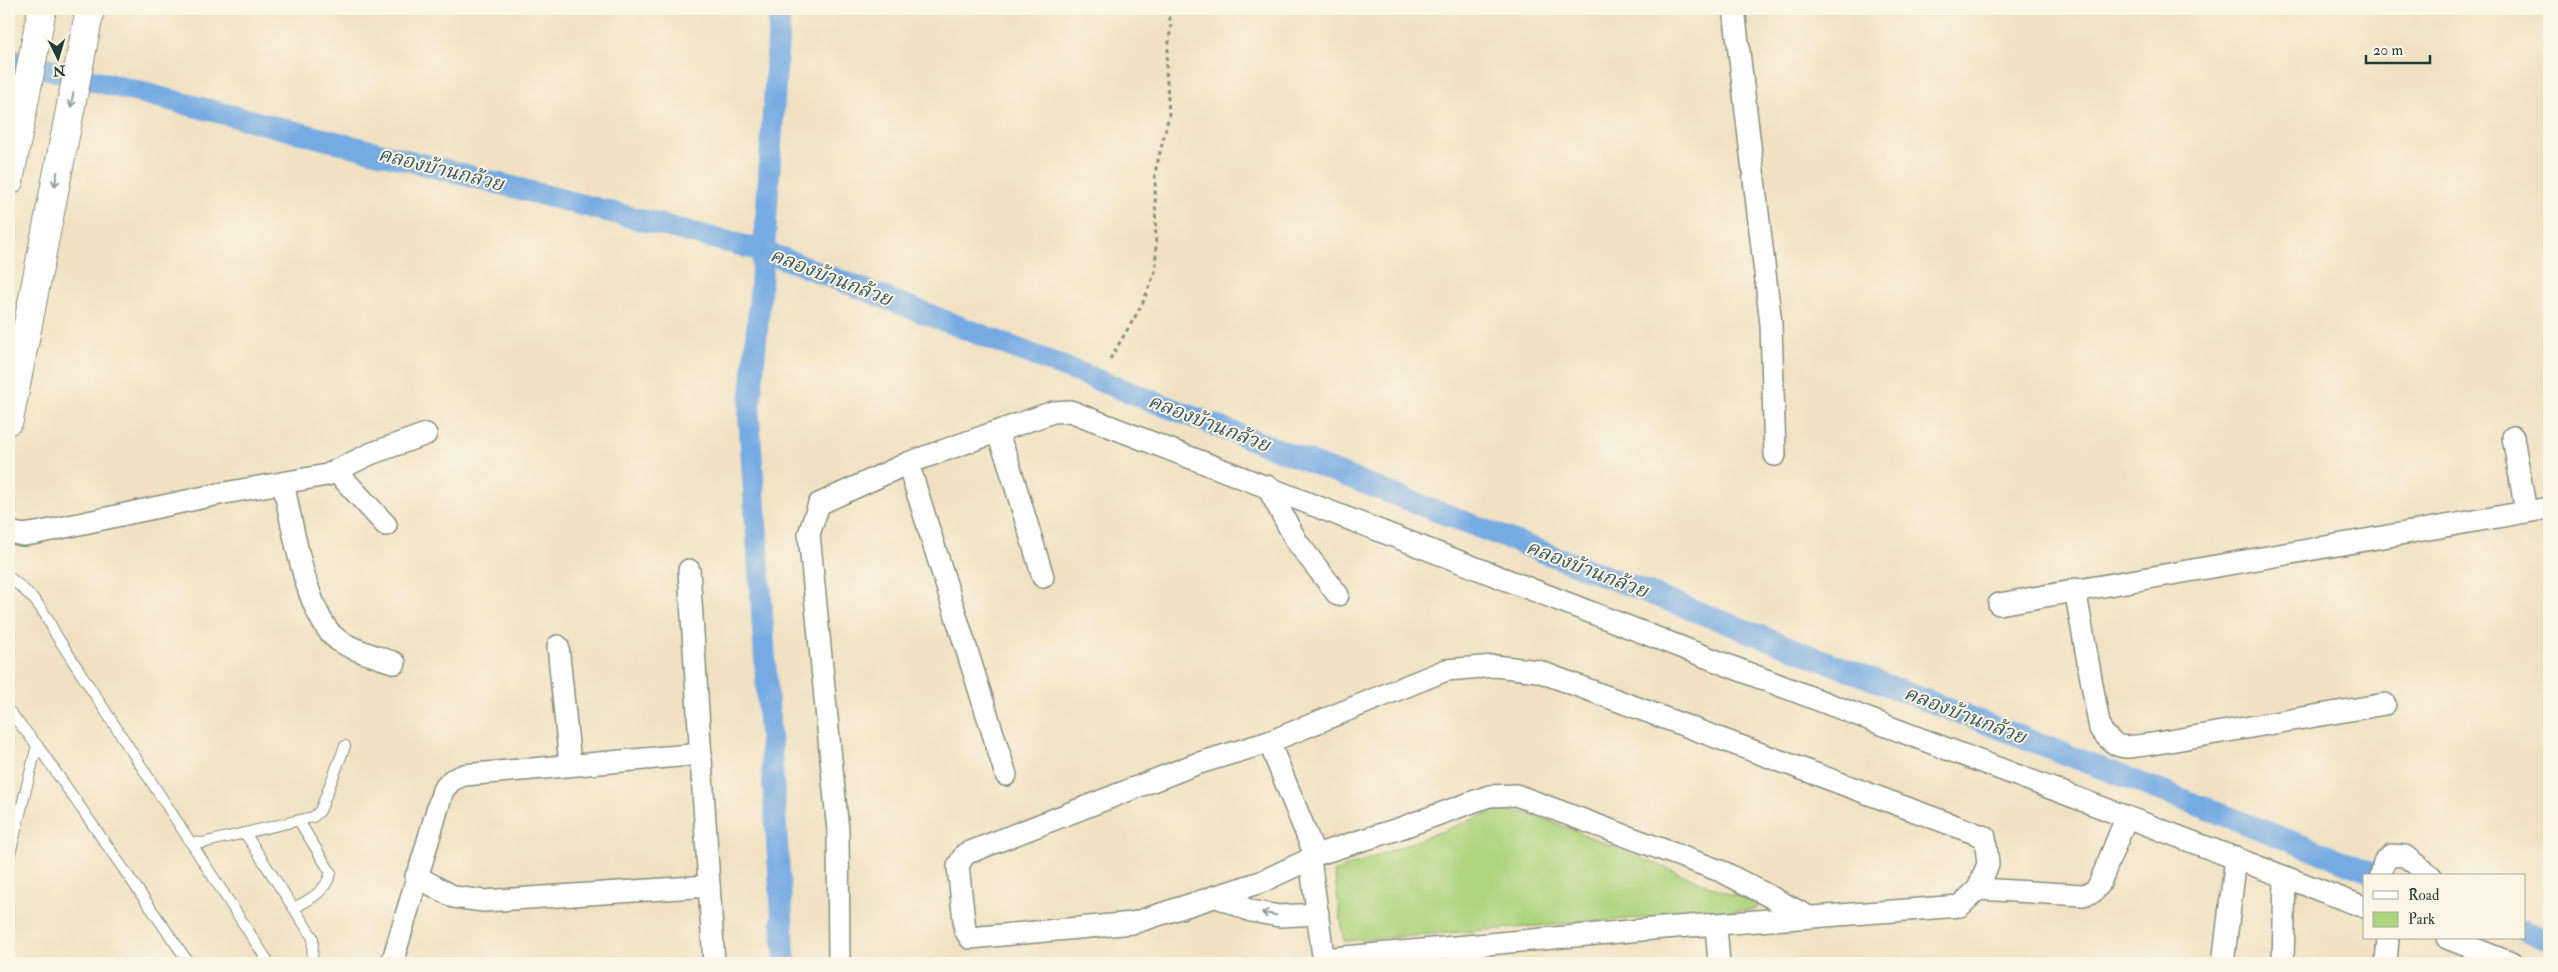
<svg xmlns="http://www.w3.org/2000/svg" width="2558" height="972" viewBox="0 0 2558 972" font-family="'IM FELL Double Pica','Noto Serif Thai',serif">
  <rect width="100%" height="100%" fill="#fcf5e5"/>
  <filter id="ink" filterUnits="userSpaceOnUse"><feTurbulence type="fractalNoise" baseFrequency=".02" numOctaves="2"/><feDisplacementMap in="SourceGraphic" scale="10" xChannelSelector="R" yChannelSelector="G"/><feConvolveMatrix kernelMatrix="1 2 1 2 8 2 1 2 1" color-interpolation-filters="sRGB"/></filter>
  <filter id="wash" filterUnits="userSpaceOnUse"><feTurbulence type="fractalNoise" baseFrequency=".0096" numOctaves="4" result="noise"/><feDisplacementMap in="SourceGraphic" scale="20" xChannelSelector="R" yChannelSelector="G"/><feGaussianBlur stdDeviation="1.12" result="paint"/><feColorMatrix in="noise" values="0 0 0 0 0 0 0 0 0 0 0 0 0 0 0 0 0 1.4 0 .05"/><feComposite in="paint" operator="in"/></filter>
  <g filter="url(#wash)">
    <rect width="100%" height="100%" fill="#f0e1c2"/>
    <!-- green -->
    <path fill="#add47e" stroke="#668859" d="M1495 811 1523 812 1555 823 1753 903 1757 909 1344 941 1334 872Z"/>
    <g fill="none" stroke-linecap="round" stroke-linejoin="round">
      <!-- canal -->
      <g stroke="#75aae2" stroke-width="22">
        <path d="M780 9 764 251 749 417 785 963"/>
        <path d="M9 59 764 251 2381 876"/>
        <path d="M2524 931 2549 941"/>
      </g>
    </g>
  </g>
  <g filter="url(#ink)">
    <g fill="none" stroke-linecap="round" stroke-linejoin="round">
      <!-- service casing -->
      <g stroke="#888f7b" stroke-width="12">
        <g id="service">
          <path d="M9 577C34 597 42 606 56 635L269 963"/>
          <path d="M9 711 37 745 189 963"/>
          <path d="M245 833 313 938 312 963"/>
          <path d="M190 842 202 843 313 817 320 811 345 746"/>
          <path d="M9 858 37 745"/>
          <path d="M294 908C311 899 325 892 331 873L299 821"/>
        </g>
      </g>
      <!-- minor casing -->
      <g stroke="#888f7b" stroke-width="24">
        <g id="minor">
          <path d="M1734 9 1771 324 1775 455"/>
          <path d="M997 433 1007 458 1043 577"/>
          <path d="M2513 437 2526 512"/>
          <path d="M908 463 1006 775"/>
          <path d="M336 471 386 525"/>
          <path d="M283 483C292 521 306 618 338 640 354 651 376 656 395 663"/>
          <path d="M1267 486 1297 542 1338 595"/>
          <path d="M9 532 23 535 37 533 219 494 327 475 370 454 426 434"/>
          <path d="M689 570 714 963"/>
          <path d="M2075 589 2100 729C2118 753 2125 747 2152 744L2385 704"/>
          <path d="M1999 604 2549 508"/>
          <path d="M558 646 570 764"/>
          <path d="M1269 742 1315 855"/>
          <path d="M1310 859 1324 963"/>
          <path d="M416 876 454 897 484 901 709 886"/>
          <path d="M2381 876 2384 862 2391 855 2405 856 2431 876"/>
          <path d="M1215 896 1251 911 1279 916 1318 914"/>
          <path d="M1809 917 1723 872 1516 795 1489 796 1398 829 1315 855 1310 859 1261 882 1133 923 970 938 965 930 958 866 965 854 1196 764 1269 742 1446 670 1495 666 1538 671 1985 837 1988 864 1978 889"/>
          <path d="M1716 926 1719 963"/>
          <path d="M2447 938 2511 963"/>
          <path d="M1323 959 1663 928 1960 906 1978 889 2083 895 2093 892 2099 885 2126 818"/>
          <path d="M392 963 443 790 452 780 464 775 701 754"/>
          <path d="M839 963 838 831 809 534 819 504 908 463 1053 412 1070 411 1776 684 2364 907"/>
          <path d="M2223 963 2236 858"/>
          <path d="M2283 963 2285 877"/>
          <path d="M2386 963 2388 938"/>
        </g>
      </g>
      <!-- secondary casing -->
      <g stroke="#888f7b" stroke-width="30">
        <path id="secondary" d="M9 420 90 9"/>
      </g>
      <!-- trunk casing -->
      <g stroke="#888f7b" stroke-width="30">
        <path id="trunk" d="M9 181 42 9"/>
      </g>
      <!-- path -->
      <path stroke="#888f7b" stroke-width="3" stroke-dasharray="4 4" stroke-linecap="butt" d="M1110 359 1142 305 1156 269 1155 173 1169 115 1166 68 1171 25 1168 9"/>
      <!-- service -->
      <use href="#service" stroke="#fff" stroke-width="10"/>
      <!-- minor -->
      <use href="#minor" stroke="#fff" stroke-width="21"/>
      <!-- secondary -->
      <use href="#secondary" stroke="#fff" stroke-width="28"/>
      <!-- trunk -->
      <use href="#trunk" stroke="#fff" stroke-width="28"/>
    </g>
    <!-- one-way arrows -->
    <defs><path id="oneway-shaft" d="M-6 0H5M1.5-3L5.5 0L1.5 3" fill="none" stroke-width="1.6" stroke-linecap="round" stroke-linejoin="round" transform="scale(1.25)"/></defs>
    <g stroke="#8f9e9a">
      <use href="#oneway-shaft" transform="translate(72 100) rotate(101)"/>
      <use href="#oneway-shaft" transform="translate(56 179) rotate(101)"/>
      <use href="#oneway-shaft" transform="translate(1269 914) rotate(-170)"/>
    </g>
  </g>
  <g text-anchor="middle" dominant-baseline="central" stroke-width="4" stroke-linejoin="round" paint-order="stroke">
    <!-- water labels -->
    <g font-size="20" font-style="italic" fill="#345860" stroke="#fcf5e5">
      <text transform="translate(441 169) rotate(14)">คลองบ้านกล้วย</text>
      <text transform="translate(831 277) rotate(21)">คลองบ้านกล้วย</text>
      <text transform="translate(1209 423) rotate(21)">คลองบ้านกล้วย</text>
      <text transform="translate(1587 569) rotate(21)">คลองบ้านกล้วย</text>
      <text transform="translate(1965 715) rotate(21)">คลองบ้านกล้วย</text>
    </g>
  </g>
  <!-- margin -->
  <rect width="2558" height="972" fill="none" stroke="#fcf5e5" stroke-width="30"/>
  <!-- legend -->
  <rect x="2363" y="874" width="162" height="65" fill="#fcf5e5" stroke="#a4ab9e"/>
  <rect x="2373" y="891" width="25" height="8" fill="#ffffff" stroke="#a4ab9e"/>
  <text x="2408" y="900" font-size="15" fill="#1f3d34">Road</text>
  <rect x="2373" y="912" width="25" height="15" fill="#add47e" stroke="#a4ab9e"/>
  <text x="2408" y="924" font-size="15" fill="#1f3d34">Park</text>
  <!-- north arrow -->
  <g transform="translate(58 58) rotate(175)" stroke="#fcf5e5" stroke-width="4" paint-order="stroke">
  <path d="M0-4L9 19L0 12L-9 19Z" fill="#1f3d34"/>
  <text y="-8" font-size="14" font-weight="bold" text-anchor="middle" fill="#1f3d34">N</text>
  </g>
  <!-- scale -->
  <path d="M2366 55v8h64v-8" fill="none" stroke="#1f3d34" stroke-width="2.5"/>
  <text x="2373" y="55" font-size="15" fill="#1f3d34" stroke="#fcf5e5" stroke-width="4" paint-order="stroke">20 m</text>
</svg>
